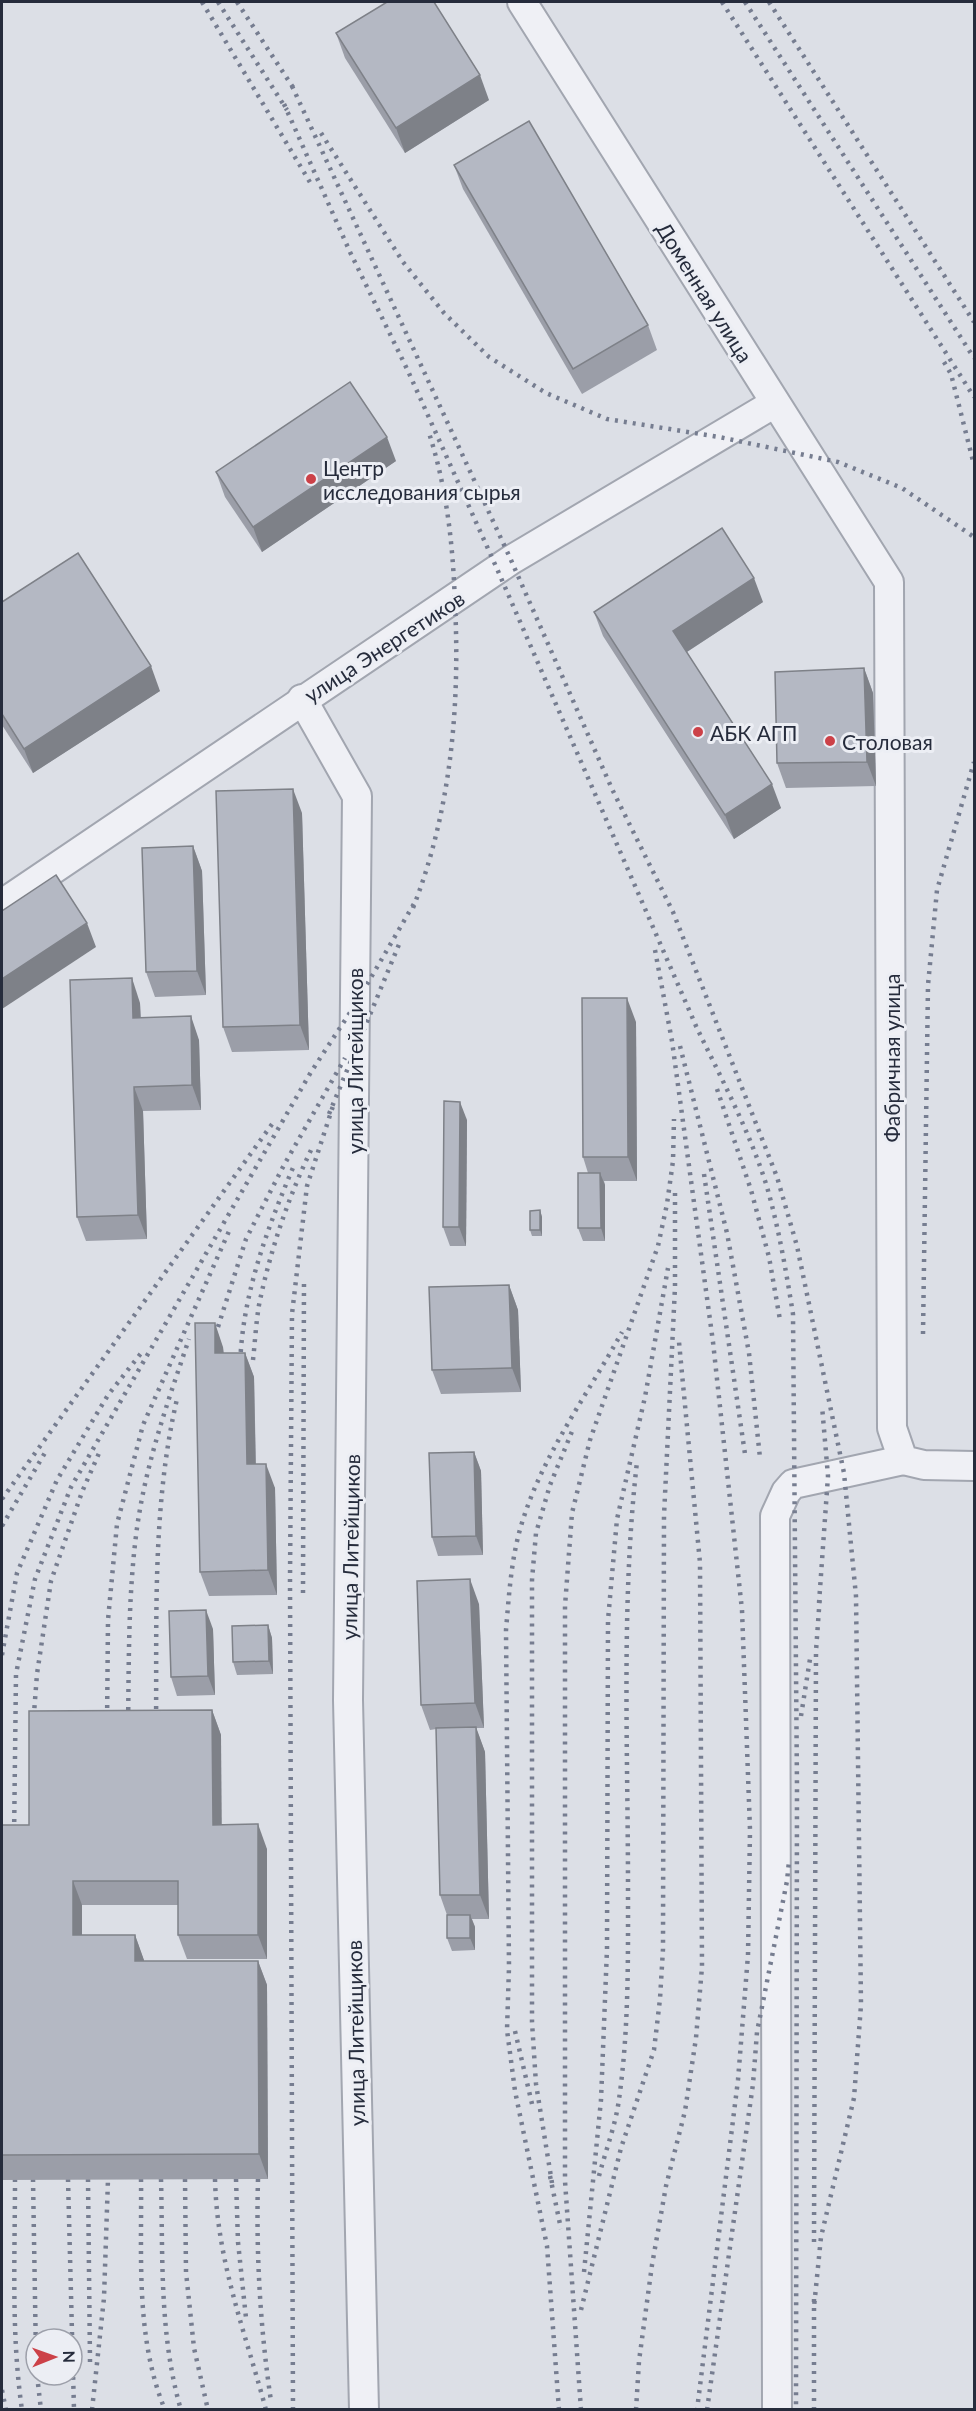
<svg xmlns="http://www.w3.org/2000/svg" width="976" height="2411" viewBox="0 0 976 2411" font-family="Lato,sans-serif">
  <rect width="100%" height="100%" fill="#dcdfe6"/>
  <g fill="none" stroke-linecap="round" stroke-linejoin="round">
    <!-- minor casing -->
    <g stroke="#a2a6b0" stroke-width="32">
      <g id="minor">
        <path d="M522 2 889 582 892 1428 903 1460 924 1465 974 1466"/>
        <path d="M302 699 357 796 348 1700 364 2410"/>
        <path d="M2 904 511 560 775 403"/>
        <path d="M777 2410 775 1516 786 1492 793 1484 903 1460"/>
      </g>
    </g>
    <!-- minor -->
    <use href="#minor" stroke="#eff0f5" stroke-width="28"/>
    <!-- rail -->
    <g stroke="#767d90" stroke-width="4.5" stroke-dasharray="3 6" stroke-linecap="butt">
      <path d="M202 2 311 184"/>
      <path d="M218 2 287 110"/>
      <path d="M237 2 296 92"/>
      <path d="M722 2 974 397"/>
      <path d="M745 2 974 358"/>
      <path d="M769 2 974 322"/>
      <path d="M292 86 511 560 612 789 673 912 777 1177 797 1246 844 1473 856 1596 861 2005 854 2098 821 2237 814 2307"/>
      <path d="M284 104 350 252 408 371 498 571 696 1026C721 1078 750 1132 767 1187 779 1229 786 1271 793 1314L797 1787 796 2410"/>
      <path d="M321 133 403 262 444 313 489 357 546 393 607 419 719 437 838 462 902 488 974 537"/>
      <path d="M944 362 951 374 974 465"/>
      <path d="M413 908C451 811 460 706 455 604 453 545 447 489 429 433"/>
      <path d="M655 950 672 1041 713 1342 742 1610 750 1830 748 1955 738 2080 697 2410"/>
      <path d="M680 1046 727 1233 749 1353 760 1458"/>
      <path d="M717 1089 751 1190 769 1257 780 1320"/>
      <path d="M329 1114 400 942"/>
      <path d="M704 1174 745 1454"/>
      <path d="M218 1327 246 1239 284 1165 345 1058"/>
      <path d="M923 1334 928 985 937 890 974 762"/>
      <path d="M253 1360C255 1342 256 1323 259 1305 270 1251 289 1195 313 1146"/>
      <path d="M240 1370C241 1297 267 1229 295 1163"/>
      <path d="M2 1499 275 1120"/>
      <path d="M2 1526 46 1451"/>
      <path d="M303 1593 304 1279"/>
      <path d="M819 1603 828 1476 822 1406"/>
      <path d="M2 1655 17 1573 57 1480 108 1395 142 1352"/>
      <path d="M801 1716 810 1659"/>
      <path d="M33 1726 37 1674 51 1581 82 1492 100 1451"/>
      <path d="M107 1726 108 1620 117 1524 143 1425 230 1229"/>
      <path d="M156 1727C157 1618 152 1506 177 1399"/>
      <path d="M128 1728C129 1661 128 1594 137 1528 146 1463 168 1401 189 1339"/>
      <path d="M14 1840 16 1674 35 1579 71 1487 311 1072 355 1005 415 902"/>
      <path d="M515 2031 532 2104"/>
      <path d="M550 2176 561 2229"/>
      <path d="M599 2176C605 2153 614 2129 618 2106 629 2034 628 1960 628 1888 628 1748 621 1601 637 1462"/>
      <path d="M15 2179C15 2256 11 2334 22 2410"/>
      <path d="M33 2179 36 2357"/>
      <path d="M68 2179 74 2410"/>
      <path d="M88 2179 90 2362"/>
      <path d="M141 2179C142 2256 135 2337 165 2410"/>
      <path d="M161 2179C163 2256 159 2335 181 2410"/>
      <path d="M185 2179 186 2272 194 2348 208 2410"/>
      <path d="M215 2179C217 2262 245 2331 266 2410"/>
      <path d="M236 2179 238 2242 246 2318"/>
      <path d="M258 2179C256 2253 260 2327 271 2401"/>
      <path d="M552 2183 536 2084 532 2022V1580L536 1533 550 1485 573 1429"/>
      <path d="M814 2242 816 1651 820 1595"/>
      <path d="M584 2272 601 2100 607 1949 608 1620 617 1519 645 1397 668 1268"/>
      <path d="M581 2310 621 2148 654 2050 660 1999 663 1949 664 1516 675 1287V1193"/>
      <path d="M37 2375 41 2410"/>
      <path d="M2 2390 6 2410"/>
      <path d="M92 2410 104 2298 108 2179"/>
      <path d="M293 2410 290 1580 292 1314 307 1186 333 1106"/>
      <path d="M559 2410 547 2246 515 2091 507 2030 509 1967 506 1630C509 1595 511 1560 521 1526 542 1455 587 1396 622 1332"/>
      <path d="M581 2410 565 2181V1606L572 1513 590 1440 658 1246 667 1204 673 1161 674 1119"/>
      <path d="M636 2410 639 2361 652 2265 666 2186 685 2111 696 2038 702 1967 700 1563 679 1342"/>
      <path d="M707 2410 753 2084 757 2032 787 1881 789 1861"/>
      <path d="M814 2410V2299"/>
    </g>
  </g>
  <!-- wall -->
  <g fill="#9b9ea8">
    <path d="M336 33 489 100 405 153 345 58Z"/>
    <path d="M454 165 648 325 657 350 582 394 463 189Z"/>
    <path d="M396 461 262 552 225 497 216 472Z"/>
    <path d="M2 602 160 691 33 773 2 725Z"/>
    <path d="M763 602 687 652 781 808 734 839 603 636 594 612Z"/>
    <path d="M864 668 873 693 876 786 786 788 777 763Z"/>
    <path d="M302 813 309 1050 232 1052 223 1027Z"/>
    <path d="M193 846 202 871 206 995 155 997 146 972Z"/>
    <path d="M140 1003 141 1017 199 1040 201 1110 143 1111 147 1239 86 1241 77 1217Z"/>
    <path d="M636 1022 637 1181H604L605 1185V1241H583L578 1228 588 1173 583 1157Z"/>
    <path d="M467 1120 466 1246H450L443 1227Z"/>
    <path d="M540 1210 542 1217V1236H532L530 1230Z"/>
    <path d="M509 1285 518 1310 521 1392 441 1394 432 1370Z"/>
    <path d="M223 1347 224 1353H245L254 1377 256 1464 275 1488 277 1595 209 1596 200 1572Z"/>
    <path d="M474 1452 481 1471 483 1555 438 1556 432 1537Z"/>
    <path d="M479 1604 484 1728H476L485 1752 489 1919H472L475 1927V1950L452 1951 447 1938V1915L440 1895 436 1729 430 1730 421 1705Z"/>
    <path d="M268 1625 272 1638 273 1674 237 1675 233 1662Z"/>
    <path d="M213 1629 215 1695 177 1696 171 1677Z"/>
    <path d="M212 1710 221 1735V1824L267 1849V1959H187L178 1935V1905H82V1935H135L144 1961H258L267 1985 268 2179 2 2180V1825H29Z"/>
  </g>
  <!-- shaded-wall -->
  <g fill="#7e8188">
    <path d="M480 75 489 100 405 153 396 128Z"/>
    <path d="M387 437 396 461 262 552 253 527Z"/>
    <path d="M754 578 763 602 682 655 673 631Z"/>
    <path d="M151 666 160 691 33 773 24 749Z"/>
    <path d="M864 668 873 693 876 786 867 762Z"/>
    <path d="M772 784 781 808 734 839 725 815Z"/>
    <path d="M293 789 302 813 309 1050 300 1025Z"/>
    <path d="M193 846 202 871 206 995 197 971Z"/>
    <path d="M87 923 96 947 2 1009V979Z"/>
    <path d="M132 978 140 1003 141 1042 133 1018Z"/>
    <path d="M627 998 636 1022 637 1181 628 1157Z"/>
    <path d="M191 1016 199 1040 201 1110 192 1085Z"/>
    <path d="M134 1087 143 1111 147 1239 138 1215Z"/>
    <path d="M460 1102 467 1120 466 1246 459 1227Z"/>
    <path d="M600 1173 605 1185V1241L601 1228Z"/>
    <path d="M540 1210 542 1217V1236L540 1230Z"/>
    <path d="M509 1285 518 1310 521 1392 512 1368Z"/>
    <path d="M215 1323 223 1347 224 1378 215 1353Z"/>
    <path d="M245 1353 254 1377 256 1488 247 1464Z"/>
    <path d="M474 1452 481 1471 483 1555 476 1536Z"/>
    <path d="M266 1464 275 1488 277 1595 268 1570Z"/>
    <path d="M470 1579 479 1604 484 1728 475 1703Z"/>
    <path d="M206 1610 213 1629 215 1695 208 1676Z"/>
    <path d="M268 1625 272 1638 273 1674 269 1661Z"/>
    <path d="M212 1710 221 1735 222 1849 213 1825Z"/>
    <path d="M476 1727 485 1752 489 1919 480 1895Z"/>
    <path d="M258 1824 267 1849V1959L258 1935Z"/>
    <path d="M73 1881 82 1905V1960L73 1935Z"/>
    <path d="M470 1915 475 1927V1950L470 1938Z"/>
    <path d="M135 1935 144 1960V1985L135 1961Z"/>
    <path d="M258 1961 267 1985 268 2179 259 2154Z"/>
  </g>
  <!-- building -->
  <g fill="#b4b8c3" stroke="#7e8188" stroke-width="1.5">
    <path d="M387 2H434L480 75 396 128 336 33Z"/>
    <path d="M529 121 648 325 573 369 454 165Z"/>
    <path d="M350 382 387 437 253 527 216 472Z"/>
    <path d="M722 528 754 578 673 631 772 784 725 815 594 612Z"/>
    <path d="M78 553 151 666 24 749 2 714V602Z"/>
    <path d="M864 668 867 762 777 763 775 672Z"/>
    <path d="M293 789 300 1025 223 1027 216 791Z"/>
    <path d="M193 846 197 971 146 972 142 848Z"/>
    <path d="M56 875 87 923 2 979V911Z"/>
    <path d="M132 978 133 1018 191 1016 192 1085 134 1087 138 1215 77 1217 70 980Z"/>
    <path d="M582 998H627L628 1157H583Z"/>
    <path d="M444 1101 460 1102 459 1227H443Z"/>
    <path d="M578 1173H600L601 1228H578Z"/>
    <path d="M540 1210V1230H530V1211Z"/>
    <path d="M509 1285 512 1368 432 1370 429 1287Z"/>
    <path d="M195 1323H215V1353H245L247 1464H266L268 1570 200 1572Z"/>
    <path d="M474 1452 476 1536 432 1537 429 1453Z"/>
    <path d="M470 1579 475 1703 421 1705 417 1581Z"/>
    <path d="M206 1610 208 1676 171 1677 169 1611Z"/>
    <path d="M268 1625 269 1661 233 1662 232 1626Z"/>
    <path d="M212 1710 213 1825 258 1824V1935H178V1881H73V1935H135V1961H258L259 2154 2 2155V1825H29V1711Z"/>
    <path d="M476 1727 480 1895H440L436 1728Z"/>
    <rect x="447" y="1915" width="23" height="23"/>
  </g>
  <!-- markers -->
  <g fill="#cc4148" stroke="#eceef4" stroke-width="2">
    <circle cx="311" cy="479" r="6"/>
    <circle cx="698" cy="732" r="6"/>
    <circle cx="830" cy="741" r="6"/>
  </g>
  <g text-anchor="middle" dominant-baseline="central" stroke-width="6" stroke-linejoin="round" paint-order="stroke">
    <!-- street labels -->
    <g font-size="21" fill="#262c3c" stroke="#eceef4">
      <text transform="translate(705 292) rotate(58)">Доменная улица</text>
      <text transform="translate(384 646) rotate(-33)">улица Энергетиков</text>
      <text transform="translate(891 1058) rotate(-90)">Фабричная улица</text>
      <text transform="translate(354 1061) rotate(-90)">улица Литейщиков</text>
      <text transform="translate(350 1547) rotate(-89)">улица Литейщиков</text>
      <text transform="translate(355 2033) rotate(-91)">улица Литейщиков</text>
    </g>
    <!-- poi labels -->
    <g font-size="21" fill="#262c3c" stroke="#eceef4" text-anchor="start">
      <text x="323" y="467">Центр<tspan x="323" dy="24">исследования сырья</tspan></text>
      <text x="710" y="732">АБК АГП</text>
      <text x="842" y="741">Столовая</text>
    </g>
  </g>
  <!-- border -->
  <rect width="976" height="2411" fill="none" stroke="#262c3c" stroke-width="6"/>
  <!-- north arrow -->
  <g transform="translate(54 2357) rotate(89)"><circle r="28" fill="#eceef4" stroke="#9da0aa" stroke-width="1.5"/>
  <path d="M0-4.5L10 22L0 15L-10 22Z" fill="#cc4148"/>
  <text y="-9" font-size="16" font-weight="bold" text-anchor="middle" fill="#262c3c">N</text>
  </g>
</svg>
